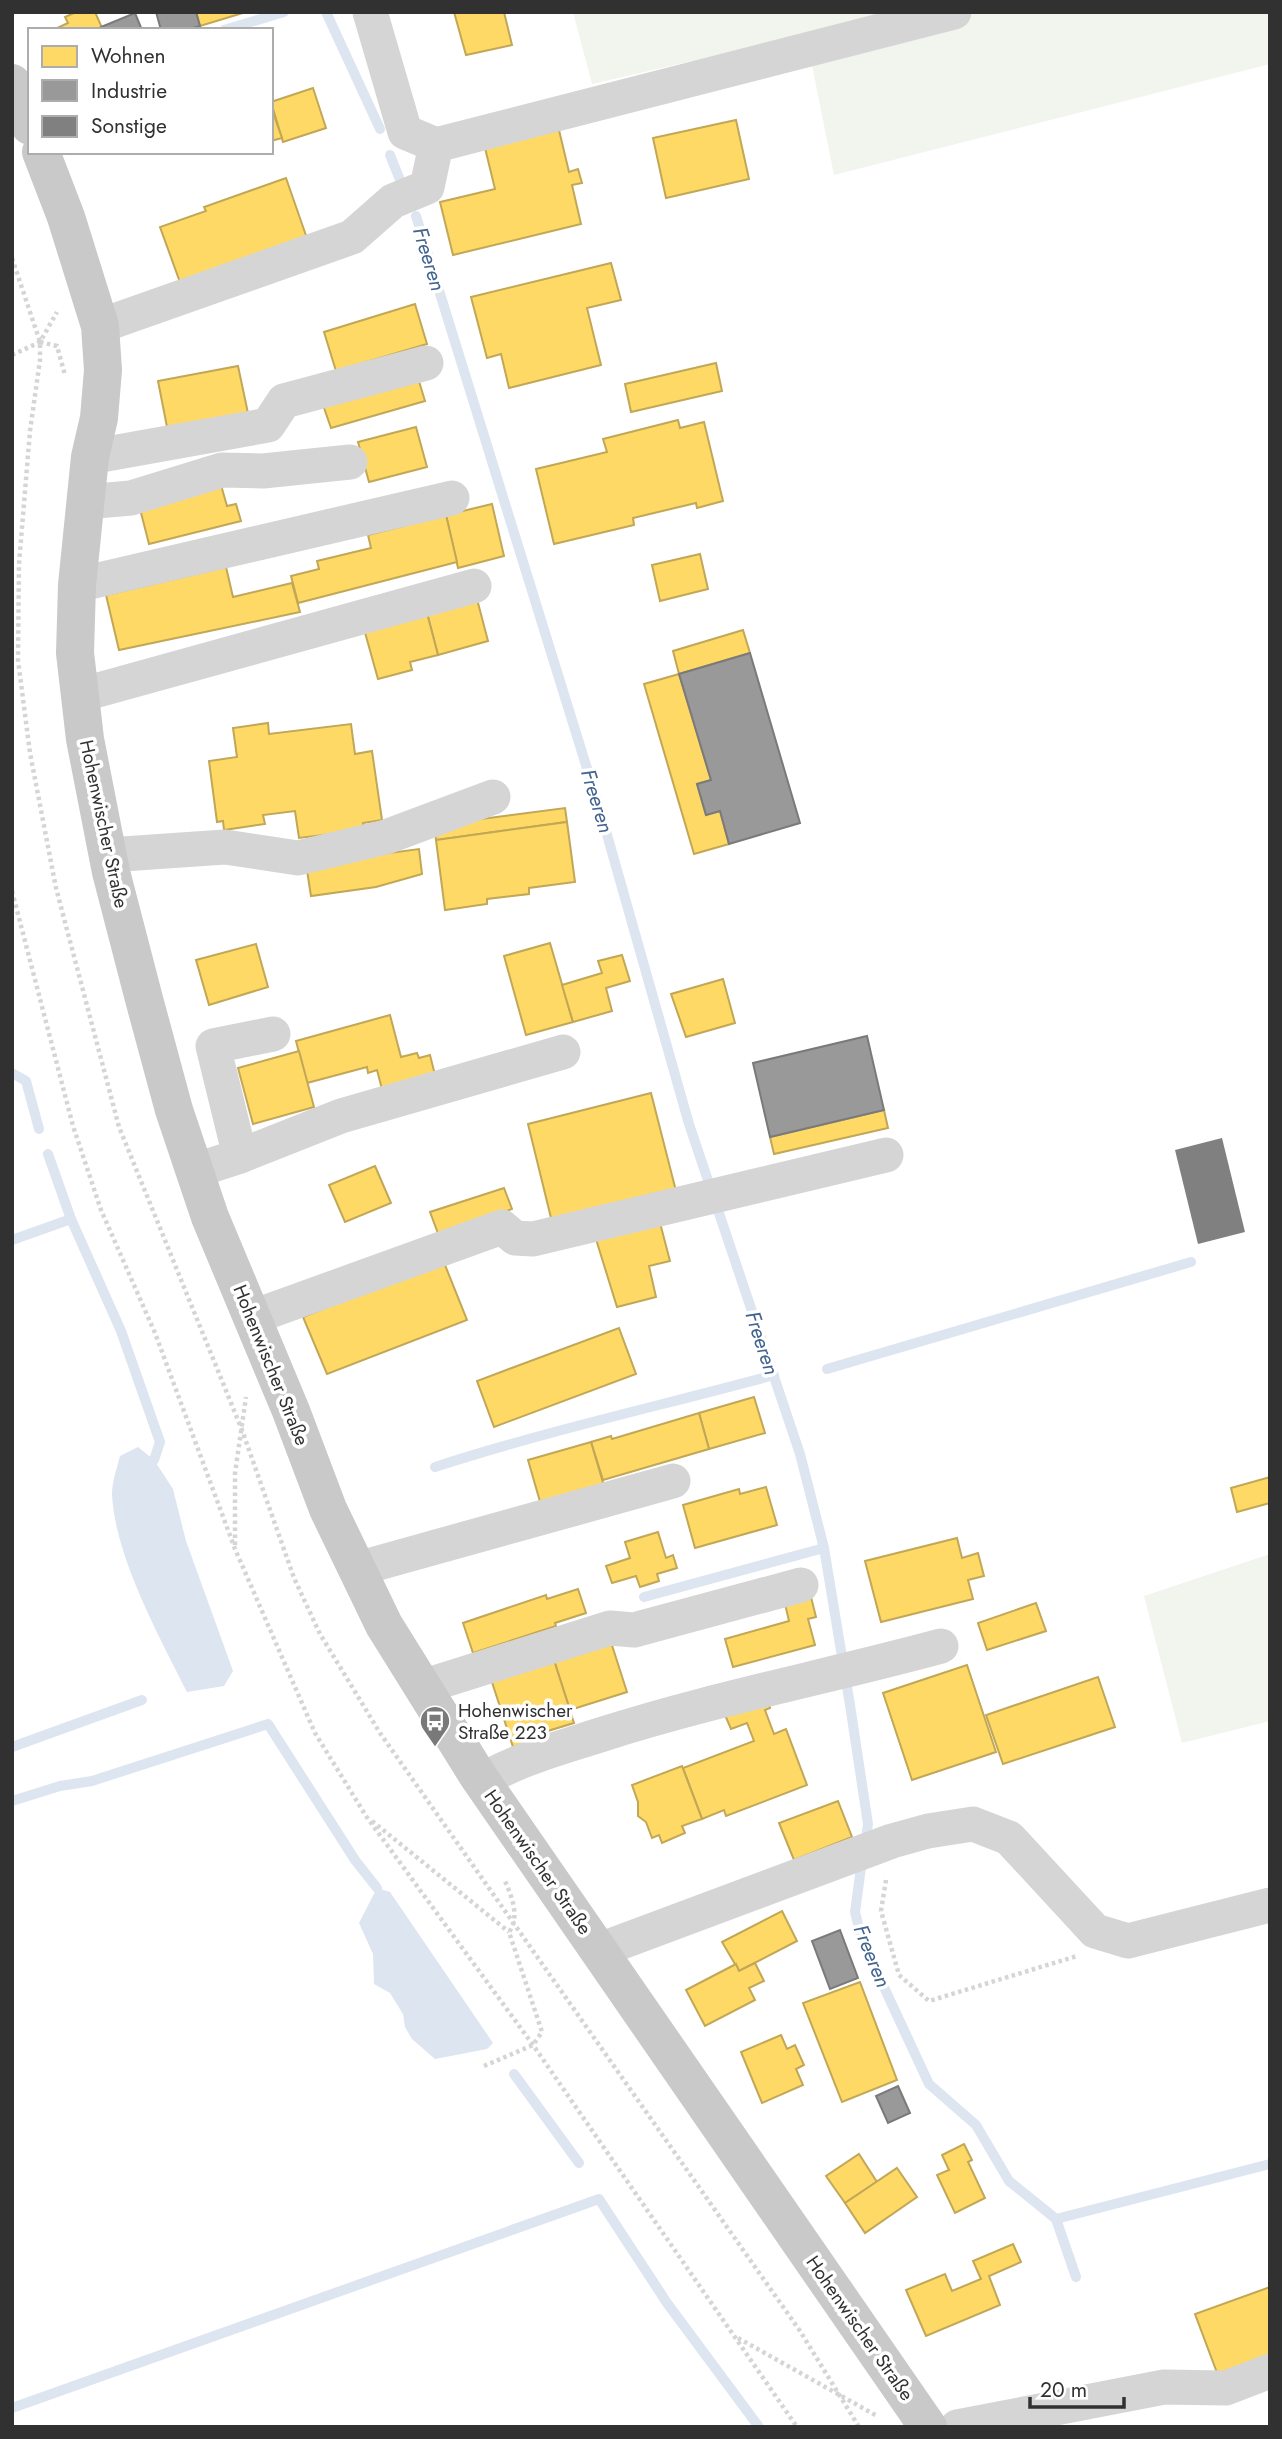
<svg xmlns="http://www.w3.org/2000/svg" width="1282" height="2439" viewBox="0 0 1282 2439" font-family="Jost,sans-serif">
  <rect width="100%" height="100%" fill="#fff"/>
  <!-- green -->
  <g fill="#f1f5ee">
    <path d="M573 12H1270V64L834 175 806 35 592 84Z"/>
    <path d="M1270 1554V1721L1182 1743 1144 1596Z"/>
  </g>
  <!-- water -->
  <g fill="#dde5f1">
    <path d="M138 1447 154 1460 173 1489 186 1541 233 1671 224 1686 187 1692C159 1636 115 1557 112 1494 112 1482 117 1468 120 1456Z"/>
    <path d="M377 1888 390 1892 493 2043 487 2049 435 2059 412 2039 405 2027 403 2014 390 1993 374 1984 373 1954 359 1923Z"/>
  </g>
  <!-- homes -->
  <g fill="#ffd966" stroke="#c1a756" stroke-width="2">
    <path d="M76 12H95L103 30H53L68 23 65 17Z"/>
    <path d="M196 12H246L200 26Z"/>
    <path d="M454 12H504L512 45 466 55Z"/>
    <path d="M313 88 326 128 283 142 271 102Z"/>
    <path d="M271 107 282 138 271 141Z"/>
    <path d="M736 120 749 179 666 198 653 138Z"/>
    <path d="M559 130 569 172 578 169 582 183 572 185 581 224 453 255 440 202 495 189 485 148Z"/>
    <path d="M286 178 309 244 181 285 160 227 206 211 204 207Z"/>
    <path d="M611 263 621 300 587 308 601 365 509 388 501 354 487 358 471 297Z"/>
    <path d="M415 304 427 344 336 371 324 332Z"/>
    <path d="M716 363 722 391 631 412 625 384Z"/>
    <path d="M238 366 249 418 167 427 158 381Z"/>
    <path d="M418 378 425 401 331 428 323 405Z"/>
    <path d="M678 420 680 428 704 422 723 501 697 508 696 503 633 518 634 525 554 544 536 469 607 452 603 439Z"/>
    <path d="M416 427 427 467 369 482 358 442Z"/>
    <path d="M221 485 227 506 236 504 241 521 149 544 139 505Z"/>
    <path d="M492 504 504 556 458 568 446 515Z"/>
    <path d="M446 515 457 562 298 603 291 576 319 569 317 561 371 548 368 535Z"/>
    <path d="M700 554 708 589 660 601 652 565Z"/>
    <path d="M226 567 233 597 292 583 300 612 119 650 106 595Z"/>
    <path d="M477 599 488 641 438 655 427 613Z"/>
    <path d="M427 613 438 655 410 662 412 670 378 679 364 629Z"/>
    <path d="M743 630 750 653 679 674 673 651Z"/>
    <path d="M679 674 711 780 697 784 706 815 720 811 729 844 694 854 644 684Z"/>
    <path d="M268 723 269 734 351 724 355 754 372 751 382 820 363 823 364 830 299 838 295 811 263 815 265 824 224 830 223 821 217 822 209 761 237 757 233 728Z"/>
    <path d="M565 808 567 822 436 840 434 825Z"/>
    <path d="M567 822 575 882 529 888V894L487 899V904L445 910 436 840Z"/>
    <path d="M419 849 422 874 376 887 311 896 306 864Z"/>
    <path d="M550 943 573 1022 526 1035 504 956Z"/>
    <path d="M256 944 268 987 209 1005 196 960Z"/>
    <path d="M622 955 630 981 606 988 612 1011 573 1022 562 985 602 973 598 961Z"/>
    <path d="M723 979 735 1023 686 1037 671 994Z"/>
    <path d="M390 1015 401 1057 417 1053 419 1058 430 1055 435 1075 382 1089 377 1070 368 1073 367 1067 307 1083 296 1041Z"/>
    <path d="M299 1051 314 1107 253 1124 238 1068Z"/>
    <path d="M651 1093 676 1191 552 1222 528 1124Z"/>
    <path d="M884 1110 888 1128 774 1154 770 1137Z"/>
    <path d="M375 1166 391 1203 345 1222 329 1185Z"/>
    <path d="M504 1188 512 1209 439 1236 430 1212Z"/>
    <path d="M659 1219 670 1261 649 1266 656 1297 617 1307 595 1236Z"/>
    <path d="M443 1260 467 1320 327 1374 303 1317Z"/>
    <path d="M619 1328 636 1374 494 1427 477 1381Z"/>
    <path d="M754 1397 765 1433 709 1449 699 1413Z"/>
    <path d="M699 1413 709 1449 603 1480 591 1442 611 1436 612 1439Z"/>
    <path d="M591 1442 604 1486 541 1505 528 1460Z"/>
    <path d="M1270 1477V1503L1237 1512 1231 1488Z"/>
    <path d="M766 1487 777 1525 695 1548 683 1505 739 1489 740 1494Z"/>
    <path d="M658 1532 666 1558 673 1555 677 1568 657 1574 659 1581 640 1587 636 1576 612 1583 606 1566 630 1558 625 1542Z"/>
    <path d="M957 1538 962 1558 978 1553 984 1576 968 1580 973 1599 881 1622 865 1561Z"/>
    <path d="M578 1589 586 1613 555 1623 556 1626 473 1653 463 1623 546 1595 547 1599Z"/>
    <path d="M811 1597 816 1617 808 1619 815 1645 733 1667 725 1639 789 1621 785 1604Z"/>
    <path d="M1036 1603 1046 1631 987 1650 978 1623Z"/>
    <path d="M610 1639 627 1692 570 1710 553 1657Z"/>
    <path d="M553 1657 574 1723 528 1737 530 1742 513 1747 490 1676Z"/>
    <path d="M967 1665 996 1752 912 1780 883 1693Z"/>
    <path d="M1098 1677 1115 1727 1003 1764 986 1715Z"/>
    <path d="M768 1701 770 1708 765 1710 774 1734 786 1729 807 1785 726 1816 724 1810 702 1819 683 1768 754 1741 747 1723 731 1729 725 1715Z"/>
    <path d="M682 1766 702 1819 682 1826 685 1833 662 1843 659 1835 652 1838 646 1822 638 1816V1802L632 1785Z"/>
    <path d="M838 1801 852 1837 794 1860 779 1823Z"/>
    <path d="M782 1911 797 1941 739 1971 722 1942Z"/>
    <path d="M755 1963 764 1981 749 1988 755 2000 705 2026 686 1990 736 1964 739 1971Z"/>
    <path d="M860 1982 897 2080 842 2102 803 2003Z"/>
    <path d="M781 2035 787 2049 795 2045 804 2065 796 2069 803 2085 762 2103 741 2052Z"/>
    <path d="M964 2144 972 2160 968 2162 985 2198 955 2213 937 2175 949 2170 942 2155Z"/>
    <path d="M859 2154 877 2182 845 2203 826 2176Z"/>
    <path d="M897 2168 917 2197 865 2233 845 2203Z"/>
    <path d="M1013 2244 1021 2262 989 2276 1000 2305 926 2336 906 2290 945 2274 952 2291 981 2279 973 2261Z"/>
    <path d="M1270 2287V2359L1219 2378 1195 2314Z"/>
  </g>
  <!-- industry -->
  <g fill="#999" stroke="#7a7a7a" stroke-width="2">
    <path d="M156 12H196L200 26 186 30H161Z"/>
    <path d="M135 13 142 30H103L101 27Z"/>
    <path d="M750 653 800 823 729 844 720 811 706 815 697 784 711 780 679 674Z"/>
    <path d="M867 1036 884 1110 770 1137 753 1063Z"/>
    <path d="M840 1930 858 1978 830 1989 812 1941Z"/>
    <path d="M898 2086 910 2113 888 2123 876 2096Z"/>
  </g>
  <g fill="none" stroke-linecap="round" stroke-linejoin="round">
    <!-- stream -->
    <g stroke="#dde5f1" stroke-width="10">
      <path d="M326 12 380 129"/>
      <path d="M224 30 284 12"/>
      <path d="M390 155 400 180"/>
      <path d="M416 216 602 817 689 1124 800 1454 824 1548 850 1705 868 1824 865 1845"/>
      <path d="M12 1073 26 1081 39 1129"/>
      <path d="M48 1154 71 1219 121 1331 160 1442 154 1460"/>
      <path d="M12 1240 71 1219"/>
      <path d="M827 1369 1191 1262"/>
      <path d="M435 1467C546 1431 660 1406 774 1375"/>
      <path d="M644 1597 824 1548"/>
      <path d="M12 1747 142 1700"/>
      <path d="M12 1801 60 1786 92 1781 268 1724 355 1860 377 1888"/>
      <path d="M862 1860 855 1912 862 1940 929 2084 976 2125 1009 2181 1056 2219 1270 2164"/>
      <path d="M514 2074 579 2163"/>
      <path d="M1056 2219 1076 2277"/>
      <path d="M12 2408 599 2199 667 2303 759 2427"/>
    </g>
  </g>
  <!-- building -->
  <path fill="#808080" d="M1222 1138 1245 1232 1198 1244 1175 1150Z"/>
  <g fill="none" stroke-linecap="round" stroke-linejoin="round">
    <!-- path -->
    <g stroke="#d5d5d5" stroke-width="4.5" stroke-dasharray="3.5 3.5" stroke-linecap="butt">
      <path d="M12 258 40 342V360L30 431 19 564 18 660 30 753 56 888 119 1127 242 1430 294 1578 320 1634 380 1733 800 2331 859 2427"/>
      <path d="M40 342 57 346 65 375"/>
      <path d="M12 355 40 342 57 312"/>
      <path d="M12 891 73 1126 101 1210 155 1333 235 1549 315 1733 366 1816 533 2045 797 2427"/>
      <path d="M235 1545V1473L246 1397"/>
      <path d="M372 1821 509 1932"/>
      <path d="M886 1880 881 1911 899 1975 929 2001 1077 1956"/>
      <path d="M484 2066 533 2045 542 2032 509 1932C520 1917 512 1897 505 1881"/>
      <path d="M738 2338 877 2416"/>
    </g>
    <!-- minor -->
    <g stroke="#d5d5d5" stroke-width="35">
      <path d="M370 12 405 132 436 145"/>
      <path d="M100 326 352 237 393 201 427 187 436 145 954 12"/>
      <path d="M90 457 268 425 284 401 426 363"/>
      <path d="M85 502 131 498 222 470 263 471 350 462"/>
      <path d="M77 585 452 498"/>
      <path d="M80 695 474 586"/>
      <path d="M108 855 225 847 298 858 386 837 493 797"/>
      <path d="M240 1156 341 1116 563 1052"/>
      <path d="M194 1171 240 1156 213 1046 273 1034"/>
      <path d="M253 1317 502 1227 515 1238 533 1239 886 1155"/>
      <path d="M357 1569 673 1481"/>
      <path d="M422 1687 610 1628 634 1630 801 1585"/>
      <path d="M481 1781C518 1759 560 1748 600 1735 712 1699 827 1677 941 1646"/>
      <path d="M600 1950 892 1841 928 1831 973 1824 1009 1838 1095 1931 1128 1941 1270 1905"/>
      <path d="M957 2427 1164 2387 1226 2388 1270 2371"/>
    </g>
    <!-- major -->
    <g stroke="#c9c9c9" stroke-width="38">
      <path d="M12 83 30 126"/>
      <path d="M41 152 66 217 100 326 103 370 99 418 90 457 77 585 75 653 85 739 111 872 144 999 174 1110 210 1217 291 1411 328 1509 384 1625 478 1776 928 2427"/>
    </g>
  </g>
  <!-- icons -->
  <defs>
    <g id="bus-pin" transform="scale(1.575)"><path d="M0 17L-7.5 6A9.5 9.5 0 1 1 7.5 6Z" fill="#797979" stroke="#fff"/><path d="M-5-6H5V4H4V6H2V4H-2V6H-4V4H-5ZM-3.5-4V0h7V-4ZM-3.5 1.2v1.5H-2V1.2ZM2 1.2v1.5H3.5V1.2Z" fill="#fff"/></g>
  </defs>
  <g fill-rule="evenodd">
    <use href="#bus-pin" x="435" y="1721"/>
  </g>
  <g text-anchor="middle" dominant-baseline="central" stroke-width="7" stroke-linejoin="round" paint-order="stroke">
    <!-- street labels -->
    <g font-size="19" fill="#313131" stroke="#fff">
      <text transform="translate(104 824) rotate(78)">Hohenwischer Straße</text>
      <text transform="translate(271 1365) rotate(68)">Hohenwischer Straße</text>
      <text transform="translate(538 1862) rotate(55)">Hohenwischer Straße</text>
      <text transform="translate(860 2328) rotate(55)">Hohenwischer Straße</text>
    </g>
    <!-- poi labels -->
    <g font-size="19" fill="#313131" stroke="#fff" text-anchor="start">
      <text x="458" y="1710">Hohenwischer<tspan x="458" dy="22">Straße 223</tspan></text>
    </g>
    <!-- water labels -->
    <g font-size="21" font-style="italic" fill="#42648f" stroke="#fff">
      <text transform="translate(429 259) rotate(73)">Freeren</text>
      <text transform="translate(597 801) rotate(73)">Freeren</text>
      <text transform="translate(762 1343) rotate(72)">Freeren</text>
      <text transform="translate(872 1956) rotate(68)">Freeren</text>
    </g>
  </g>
  <!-- border -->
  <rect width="1282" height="2439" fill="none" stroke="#313131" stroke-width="28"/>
  <!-- legend -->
  <rect x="28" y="28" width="245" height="126" fill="#ffffff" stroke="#adadad" stroke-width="2"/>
  <rect x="42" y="46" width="35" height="21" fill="#ffd966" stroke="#adadad" stroke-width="2"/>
  <text x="91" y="63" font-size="21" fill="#313131">Wohnen</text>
  <rect x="42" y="80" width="35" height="21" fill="#999999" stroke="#adadad" stroke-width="2"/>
  <text x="91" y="98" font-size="21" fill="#313131">Industrie</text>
  <rect x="42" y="116" width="35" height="21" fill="#808080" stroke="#adadad" stroke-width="2"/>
  <text x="91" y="133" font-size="21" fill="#313131">Sonstige</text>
  <!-- scale -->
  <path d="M1030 2397v10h94v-10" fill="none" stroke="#313131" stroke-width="3.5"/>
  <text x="1040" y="2397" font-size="21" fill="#313131" stroke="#ffffff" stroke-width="5" paint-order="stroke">20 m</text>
</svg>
